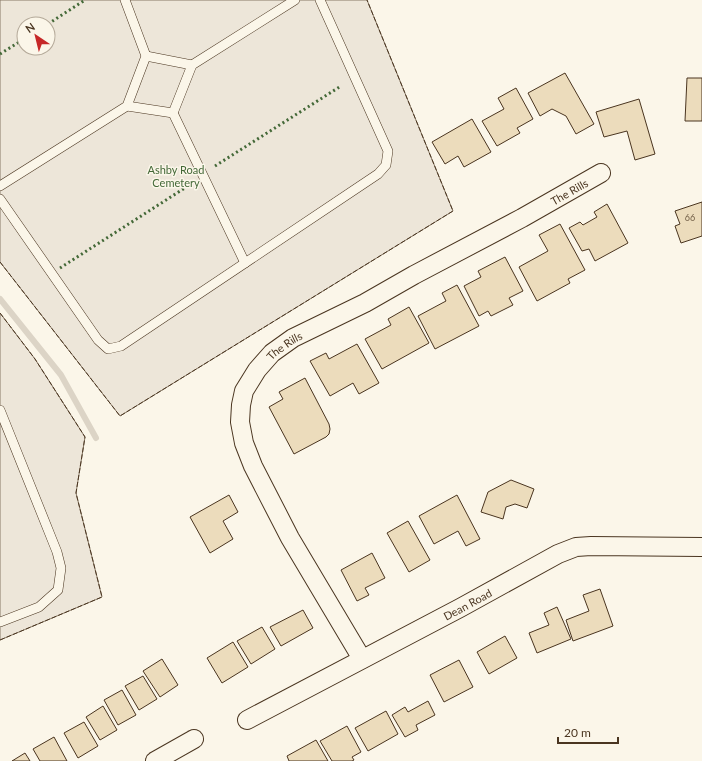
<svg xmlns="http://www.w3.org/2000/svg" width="702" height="761" viewBox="0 0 702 761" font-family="Lato,sans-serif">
  <rect width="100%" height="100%" fill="#fbf6e9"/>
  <!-- green -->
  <g fill="#ede6d9" stroke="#887966" fill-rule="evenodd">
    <path d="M0 0H367L453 211 120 416 0 262ZM24 24H48V48H24Z"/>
    <path d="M0 313 35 359 85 437 76 493 102 597 0 640Z"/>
  </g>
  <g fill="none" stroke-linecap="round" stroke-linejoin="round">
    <!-- stream -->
    <path stroke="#dcd4c6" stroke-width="6" d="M0 299 61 375 96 438"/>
  </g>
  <!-- building -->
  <g fill="#ecdcbc" stroke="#4a3520">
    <path d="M565 73 594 124 576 134 566 116 552 109 540 116 528 93Z"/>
    <path d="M687 78H702V121H685Z"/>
    <path d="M516 88 533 119 517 128 520 133 497 146 482 121 504 109 498 98Z"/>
    <path d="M639 99 655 154 635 160 627 131 604 137 596 112Z"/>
    <path d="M472 119 491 152 464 167 458 156 445 164 432 142Z"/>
    <path d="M702 202V236L681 243 675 226 680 224 675 211Z"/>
    <path d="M607 204 628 243 595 261 589 249 582 251 569 228 580 222 583 225 597 217 594 212Z"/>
    <path d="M560 224 585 270 568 279 570 283 537 301 519 267 548 251 539 235Z"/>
    <path d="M505 257 523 291 509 298 513 305 491 316 488 311 479 316 464 286 481 277 478 271Z"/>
    <path d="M457 285 479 326 435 349 418 316 446 301 442 293Z"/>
    <path d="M409 307 429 343 382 369 365 339 391 325 388 319Z"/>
    <path d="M357 344 379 383 359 394 353 383 330 396 310 361 326 353 329 359Z"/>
    <path d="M305 378 329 424 330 429 329 434 326 437 294 454 269 407 283 399 279 392Z"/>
    <path d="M511 480 534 489 527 508 515 504 506 507 503 519 481 512 488 492Z"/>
    <path d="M229 495 238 512 223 521 233 539 210 553 190 517Z"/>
    <path d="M457 495 480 539 466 546 458 531 434 544 419 516Z"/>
    <path d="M408 521 430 560 409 572 387 533Z"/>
    <path d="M372 553 385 578 365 588 369 595 357 601 341 570Z"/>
    <path d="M600 589 613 626 573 641 566 620 589 611 583 595Z"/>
    <path d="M557 607 571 639 537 653 529 633 549 625 544 613Z"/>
    <path d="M303 610 313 628 281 646 270 627Z"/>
    <path d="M262 627 275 649 251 664 237 641Z"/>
    <path d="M505 636 517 658 489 674 477 652Z"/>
    <path d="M233 642 248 667 222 683 207 658Z"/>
    <path d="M162 659 178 685 160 697 143 671Z"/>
    <path d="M459 660 473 687 444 702 430 675Z"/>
    <path d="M143 676 157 699 139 710 125 686Z"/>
    <path d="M122 690 136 715 118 725 104 700Z"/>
    <path d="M428 701 435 715 416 725 418 730 405 737 392 715 405 707 408 712Z"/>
    <path d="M103 706 117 730 100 740 86 717Z"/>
    <path d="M386 711 398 734 368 751 355 728Z"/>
    <path d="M84 722 98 746 78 758 64 733Z"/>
    <path d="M347 726 361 752 352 757 354 760 352 761H332L320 741Z"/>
    <path d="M54 737 67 761H40L33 749Z"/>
    <path d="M316 740 328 761H289L287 756Z"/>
    <path d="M25 753 30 761H12Z"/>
  </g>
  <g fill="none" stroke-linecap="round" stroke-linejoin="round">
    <!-- service casing -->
    <g stroke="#4a3520" stroke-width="10">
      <g id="service">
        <path d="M146 56 192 65 173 113"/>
        <path d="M192 65 295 0"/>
        <path d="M127 106 173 113 245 263"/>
        <path d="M0 186 127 106 146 56 125 0"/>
        <path d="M0 199 98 340 108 349 121 346 378 174 386 165 388 151 320 0"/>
        <path d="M0 410 57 552 61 568 58 590 39 607 0 622"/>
      </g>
    </g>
    <!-- minor casing -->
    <g stroke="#4a3520" stroke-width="20">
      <g id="minor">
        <path id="s1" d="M362 659 290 538 253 466 244 443 240 422 241 405 244 391 257 370 272 353 293 338 365 303 414 275 522 218 601 173"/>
        <path id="s2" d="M247 720 460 608 558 554 576 547 591 546 702 547"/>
        <path d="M155 761 194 739"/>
      </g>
    </g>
    <!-- service -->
    <use href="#service" stroke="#fbf6e9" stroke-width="9"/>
    <!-- minor -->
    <use href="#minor" stroke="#fbf6e9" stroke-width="18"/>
    <!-- hedge -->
    <g stroke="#436837" stroke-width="3" stroke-dasharray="2 3" stroke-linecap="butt">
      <path d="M48 24 85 0"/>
      <path d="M0 54 24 39"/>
      <path d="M215 166 341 86"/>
      <path d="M60 268 191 184"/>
    </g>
    <!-- fence -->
    <g stroke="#4a3520" stroke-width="1" stroke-dasharray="5 2" stroke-linecap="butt">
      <path d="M0 262 120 416 453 211 367 0"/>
      <path d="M0 313 35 359 85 437 76 493 102 597 0 640"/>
    </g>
  </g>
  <g text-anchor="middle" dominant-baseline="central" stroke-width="3" stroke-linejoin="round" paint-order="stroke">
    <!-- number labels -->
    <g font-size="9" fill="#725f47">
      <text x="690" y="217">66</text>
    </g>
    <!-- park labels -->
    <g font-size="11" fill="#436837" stroke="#fbf6e9">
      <text x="176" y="169">Ashby Road<tspan x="176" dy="13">Cemetery</tspan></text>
    </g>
    <!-- street labels -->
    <g font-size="11" fill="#4a3520" stroke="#fbf6e9">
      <text stroke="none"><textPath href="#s1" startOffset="685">The Rills</textPath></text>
      <text stroke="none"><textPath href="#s1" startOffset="361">The Rills</textPath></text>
      <text stroke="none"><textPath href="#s2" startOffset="249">Dean Road</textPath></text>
    </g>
  </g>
  <!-- north arrow -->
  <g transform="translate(36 36) rotate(325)"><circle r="19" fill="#fbf6e9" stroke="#b4a999"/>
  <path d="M0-3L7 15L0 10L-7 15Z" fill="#c62828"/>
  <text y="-6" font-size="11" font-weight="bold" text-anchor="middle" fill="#4a3520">N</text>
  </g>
  <!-- scale -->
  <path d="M558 737v6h60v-6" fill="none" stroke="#4a3520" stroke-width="2"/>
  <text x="564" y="737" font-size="12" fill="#4a3520" stroke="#fbf6e9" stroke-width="3" paint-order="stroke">20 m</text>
</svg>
